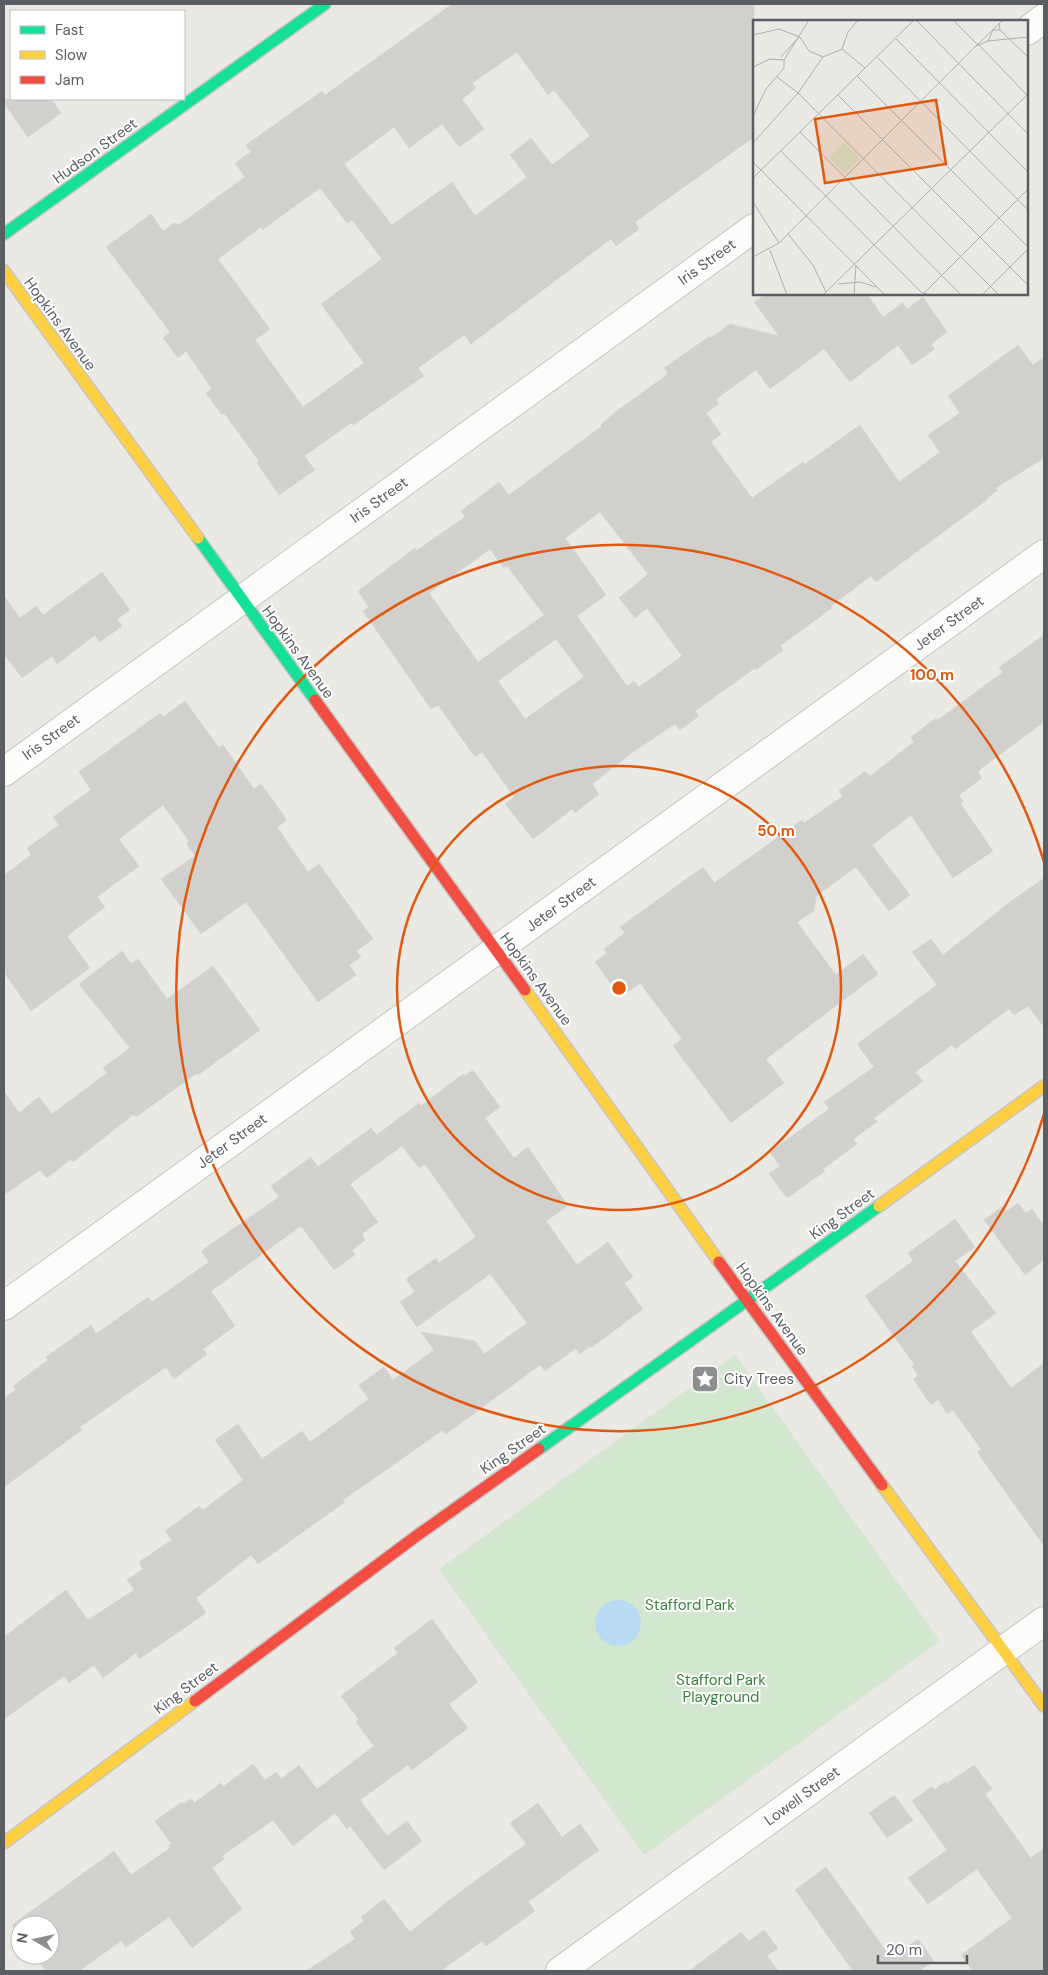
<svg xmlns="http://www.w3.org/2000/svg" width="1048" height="1975" viewBox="0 0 1048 1975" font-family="'DM Sans',sans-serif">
  <rect width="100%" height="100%" fill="#eae9e4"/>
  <!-- green -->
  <path fill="#d2e6d0" d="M735 1355 940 1641 644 1855 439 1569Z"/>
  <!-- water -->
  <circle fill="#b9daf3" cx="618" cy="1623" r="23"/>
  <!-- building -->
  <g fill="#d1d0cd" stroke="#d9d7d3" fill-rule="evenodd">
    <path d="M452 4H754V137L635 222 639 229 616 246 611 239 471 344 464 335 418 368 424 376 353 425 351 423 304 456 315 470 279 495 257 463 259 461 224 413 222 415 206 393 212 389 186 351 178 358 163 338 170 332 106 247 151 214 163 231 174 223 179 225 245 177 235 163 251 152 246 145 322 91 325 95ZM517 52 548 95 554 90 590 136 552 165 531 138 510 155 527 177 475 216 452 182 392 225 344 164 394 127 409 148 442 124 459 147 484 129 462 99 476 88 472 83ZM320 188 347 223 352 220 382 259 321 304 364 363 303 407 255 340 270 329 218 259 261 227 262 230Z"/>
    <path d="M4 99H51L61 113 28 137 4 103Z"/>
    <path d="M766 294H867L883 317 903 303 907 309 923 297 947 332 931 344 935 349 912 365 898 345 850 382 824 349 770 389 756 370 716 399 719 404 706 413 721 434 711 442 752 498 803 462 805 464 860 425 899 482 940 452 928 435 960 413 948 396 1018 345 1033 365 1044 357V458L996 488 998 490 987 498 988 499 876 582 871 576 831 606 832 608 780 646 783 650 756 670 755 668 695 711 699 716 680 730 675 724 633 752 592 784 599 794 575 813 572 809 533 839 505 804 514 797 482 752 475 757 438 705 431 709 363 611 369 607 358 591 415 548 416 551 465 517 461 511 499 482 509 495 602 426 601 425 614 413 668 374 664 368 710 336 711 338 730 324 779 336 754 302ZM600 512 648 574 619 598 635 618 647 608 682 656 639 687 634 681 627 686 577 616 606 595 565 538ZM490 549 504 568 507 566 544 615 478 662 429 593ZM556 639 584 677 525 719 498 681Z"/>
    <path d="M102 572 130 610 117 619 122 626 100 642 95 635 57 664 52 656 22 678 4 654V596L20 618 36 606 43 615Z"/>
    <path d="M1044 635V722L983 767 978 772 982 778 959 795 963 801 960 803 993 851 953 878 911 815 872 845 910 895 889 911 856 867 816 896 814 911 797 922 836 975 863 954 878 974 766 1059 784 1083 731 1123 673 1046 682 1039 640 983 621 997 595 962 607 953 604 949 625 933 620 927 703 867 714 883 802 820 804 823 843 796 839 791 865 771 870 776 914 742 911 737 936 718 938 720 1003 672 999 667Z"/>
    <path d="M185 701 219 748 223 745 254 789 261 784 287 820 277 827 308 872 319 864 373 939 356 951 361 957 349 965 356 975 318 1002 246 902 201 934 161 879 195 856 186 843 189 841 163 805 119 839 139 866 97 897 105 907 67 936 90 968 31 1011 4 972V875L31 855 27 848 59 825 53 817 91 790 79 772 160 713 163 717Z"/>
    <path d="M1044 878V1027L1028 1006 1014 1015 1009 1009 955 1049 952 1045 915 1072 923 1081 874 1118 877 1122 853 1139 857 1144 823 1169 825 1171 787 1198 769 1174 780 1166 770 1152 829 1109 824 1102 874 1067 857 1044 937 985 912 952 931 939 943 955 1010 902Z"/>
    <path d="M122 951 131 964 138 959 167 999 213 966 260 1030 198 1075 197 1073 136 1117 134 1114 73 1162 71 1159 47 1178 40 1170 4 1195V1091L19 1113 39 1097 52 1114 107 1073 103 1068 130 1048 79 984Z"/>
    <path d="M473 1070 500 1107 485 1118 514 1158 528 1147 568 1206 546 1221 577 1265 608 1242 633 1277 624 1283 643 1309 591 1348 590 1346 580 1354 576 1348 545 1371 540 1365 446 1434 443 1430 343 1500 345 1502 258 1564 251 1555 196 1598 206 1613 139 1659 136 1653 103 1678 94 1665 69 1683 64 1676 4 1719V1637L66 1590 88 1620 134 1590 127 1580 143 1569 139 1562 172 1540 165 1531 199 1506 203 1510 243 1480 215 1440 238 1424 262 1459 302 1431 310 1442 369 1399 359 1385 384 1367 393 1380 434 1350 421 1332 475 1341 484 1354 527 1323 490 1274 417 1327 400 1302 415 1292 406 1279 436 1258 439 1263 476 1237 425 1164 419 1168 402 1146 350 1184 378 1222 362 1234 365 1240 352 1250 355 1255 334 1270 301 1226 211 1291 235 1326 203 1349 207 1354 174 1379 166 1367 80 1427 82 1430 4 1487V1398L16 1390 13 1386 48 1360 46 1357 91 1325 96 1334 148 1297 152 1302 209 1262 201 1251 279 1197 271 1186 311 1157 318 1167 371 1128 377 1135 419 1103 421 1106 463 1074 465 1076Z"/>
    <path d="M1018 1203 1026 1213 1032 1209 1044 1226V1260L1025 1275 984 1220 1003 1206 1007 1211Z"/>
    <path d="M955 1219 975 1247 955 1261 996 1313 971 1332 1011 1388 1044 1363V1546L977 1452 981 1449 953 1410 947 1414 938 1400 931 1405 913 1379 918 1376 912 1366 914 1364 865 1296 913 1261 908 1253Z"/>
    <path d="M432 1619 478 1682 449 1704 468 1728 412 1770 408 1765 360 1800 387 1836 407 1821 422 1841 384 1870 350 1826 347 1829 335 1813 293 1846 273 1820 222 1856 224 1859 212 1868 242 1909 192 1948 169 1917 126 1947 121 1941 79 1971H46L34 1955H50V1925H20V1936L12 1925 114 1851 131 1875 170 1848 169 1845 171 1844 155 1821 182 1802 184 1804 191 1799 194 1803 221 1783 223 1787 253 1764 265 1780 276 1772 281 1779 299 1765 317 1789 374 1746 356 1722 359 1720 341 1696 398 1653 394 1648Z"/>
    <path d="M974 1765 992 1789 985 1794 1031 1858 1044 1848V1971H973L961 1955 1012 1918 977 1869 928 1904 908 1878 947 1850 912 1801 932 1786 934 1790 945 1782 946 1784Z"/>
    <path d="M894 1795 913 1820 887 1838 869 1813Z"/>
    <path d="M538 1803 562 1837 580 1824 599 1850 528 1902 535 1911 486 1946 482 1941 441 1971H306L355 1939 350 1932 364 1921 361 1917 384 1899 410 1932 452 1898 526 1844 510 1823Z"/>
    <path d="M826 1867 891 1958 918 1939 934 1961 919 1971H853L795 1890Z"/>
    <path d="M764 1930 778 1948 767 1956 778 1971H689L741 1932 749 1941Z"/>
  </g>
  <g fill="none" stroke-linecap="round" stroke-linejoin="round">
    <!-- street casing -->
    <g stroke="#c5c5c5" stroke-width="30">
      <g id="street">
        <path d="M1027 31 1044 18"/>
        <path d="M4 772 754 228"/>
        <path d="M4 1306 1044 554"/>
        <path d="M560 1971 1044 1621"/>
      </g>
    </g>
    <!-- fast casing -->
    <g stroke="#c5c5c5" stroke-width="14">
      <g id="fast">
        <path d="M4 234 325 4"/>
        <path d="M198 538 315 700"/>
        <path d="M539 1449 879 1206"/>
      </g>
    </g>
    <!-- slow casing -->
    <g stroke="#c5c5c5" stroke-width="14">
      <g id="slow">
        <path d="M4 271 198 538"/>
        <path d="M525 990 719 1262"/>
        <path d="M879 1206 1044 1086"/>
        <path d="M882 1485 1044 1706"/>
        <path d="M4 1843 195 1701"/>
      </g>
    </g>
    <!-- jam casing -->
    <g stroke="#c5c5c5" stroke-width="14">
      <g id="jam">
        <path d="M315 700 525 990"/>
        <path d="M719 1262 882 1485"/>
        <path d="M195 1701 415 1537 539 1449"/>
      </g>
    </g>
    <!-- street -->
    <use href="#street" stroke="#fcfcfb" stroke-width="28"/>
    <!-- fast -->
    <use href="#fast" stroke="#16e098" stroke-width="11"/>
    <!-- slow -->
    <use href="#slow" stroke="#ffcf43" stroke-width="11"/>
    <!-- jam -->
    <use href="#jam" stroke="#f24e42" stroke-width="11"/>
  </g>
  <!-- distance rings -->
  <g fill="none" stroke="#e15910" stroke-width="2.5">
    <circle cx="619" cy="988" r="222"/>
    <path d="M1044 1114A443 443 0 1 1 1044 862"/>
  </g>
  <!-- icons -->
  <defs>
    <g id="sight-square" transform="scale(1.4375)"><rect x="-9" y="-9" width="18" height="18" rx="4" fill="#8c8e90" stroke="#fff"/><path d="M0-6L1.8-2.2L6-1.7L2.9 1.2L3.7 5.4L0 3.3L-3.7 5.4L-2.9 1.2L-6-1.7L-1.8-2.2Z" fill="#fff"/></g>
  </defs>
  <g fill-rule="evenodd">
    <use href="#sight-square" x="705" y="1379"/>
  </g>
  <g text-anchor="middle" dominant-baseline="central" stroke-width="4" stroke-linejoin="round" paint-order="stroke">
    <!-- street labels -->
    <g font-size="15" fill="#5a5d62" stroke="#fff">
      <text transform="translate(95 151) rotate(-36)">Hudson Street</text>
      <text transform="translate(707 262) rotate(-36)">Iris Street</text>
      <text transform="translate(60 324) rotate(54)">Hopkins Avenue</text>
      <text transform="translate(379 500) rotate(-36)">Iris Street</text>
      <text transform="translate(949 623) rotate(-36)">Jeter Street</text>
      <text transform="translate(298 652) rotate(54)">Hopkins Avenue</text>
      <text transform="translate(51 737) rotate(-36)">Iris Street</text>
      <text transform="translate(561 904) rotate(-36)">Jeter Street</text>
      <text transform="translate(536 979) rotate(54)">Hopkins Avenue</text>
      <text transform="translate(232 1141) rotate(-36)">Jeter Street</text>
      <text transform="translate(842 1214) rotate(-36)">King Street</text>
      <text transform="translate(772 1309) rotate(54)">Hopkins Avenue</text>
      <text transform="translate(513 1449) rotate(-35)">King Street</text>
      <text transform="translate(186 1688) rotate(-37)">King Street</text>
      <text transform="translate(802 1796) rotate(-36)">Lowell Street</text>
    </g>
    <!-- poi labels -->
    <g font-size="15" fill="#5a5d62" stroke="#fff" text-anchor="start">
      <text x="724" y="1379">City Trees</text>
    </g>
    <!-- park labels -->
    <g font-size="15" fill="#39813e" stroke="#fff">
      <text x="690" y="1605">Stafford Park</text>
      <text x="721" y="1680">Stafford Park<tspan x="721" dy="17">Playground</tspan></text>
    </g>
  </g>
  <!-- overview -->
  <g transform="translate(753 20)">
    <rect width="275" height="275" fill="#eae9e4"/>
    <path d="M91 122 107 138 92 154 76 138Z" fill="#d2e6d0"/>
    <path fill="none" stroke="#acadac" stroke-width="1" d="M163 0 275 114M200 0 224 24M246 3 247 10 275 37M0 15 26 9 47 17M47 17 56 31 70 37M143 19 275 152M235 21 240 10H247M226 25 274 75M223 26 250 0M89 29 95 12 105 0M89 29 112 48M28 37 46 17M124 37 275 190M31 40 56 0M0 47 17 39 31 40M104 56 275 227M24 57 45 73 246 275M85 75 275 265M0 96 13 69 31 48V40M47 112 208 275M0 123 45 73 70 37 89 29M28 131 168 272 176 275M0 142 132 275M0 158 161 0M0 182 26 223M35 214 60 245 73 272M17 230 34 275M0 237 26 223 223 26 235 21 275 17M0 247V275M85 264 107 262 123 267M171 273 275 169M70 275 275 74M101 275 103 245M229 275 275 229"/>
    <path fill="#e15910" fill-opacity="0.15" stroke="#e15910" stroke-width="2.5" d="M183 80 193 144 72 163 62 99Z"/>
    <rect width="275" height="275" fill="none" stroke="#5a5d62" stroke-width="2.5"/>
  </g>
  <circle cx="619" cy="988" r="8" fill="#e15910" stroke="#fff" stroke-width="2.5"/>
  <g font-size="15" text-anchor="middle" font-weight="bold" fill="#e15910" stroke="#fff" stroke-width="4" stroke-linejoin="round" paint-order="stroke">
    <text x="932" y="680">100 m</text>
    <text x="776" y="836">50 m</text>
  </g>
  <!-- border -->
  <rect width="1048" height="1975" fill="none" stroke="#5a5d62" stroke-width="10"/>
  <!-- legend -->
  <rect x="10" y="10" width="175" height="90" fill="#ffffff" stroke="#bdbec0"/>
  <rect x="20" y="26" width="25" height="8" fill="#16e098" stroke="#bdbec0"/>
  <text x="55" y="35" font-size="15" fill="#5a5d62">Fast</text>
  <rect x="20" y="51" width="25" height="8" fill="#ffcf43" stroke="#bdbec0"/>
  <text x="55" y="60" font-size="15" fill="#5a5d62">Slow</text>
  <rect x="20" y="76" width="25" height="8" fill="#f24e42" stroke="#bdbec0"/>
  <text x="55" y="85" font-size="15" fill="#5a5d62">Jam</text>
  <!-- north arrow -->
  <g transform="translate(35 1940) rotate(279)"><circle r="24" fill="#ffffff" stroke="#bdbec0"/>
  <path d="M0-4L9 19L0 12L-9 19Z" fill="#8c8e90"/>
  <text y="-8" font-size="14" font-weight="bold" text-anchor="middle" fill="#5a5d62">N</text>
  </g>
  <!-- scale -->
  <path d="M878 1955v8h89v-8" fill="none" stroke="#5a5d62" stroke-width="2.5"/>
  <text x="886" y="1955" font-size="15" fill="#5a5d62" stroke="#ffffff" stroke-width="4" paint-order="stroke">20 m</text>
</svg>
